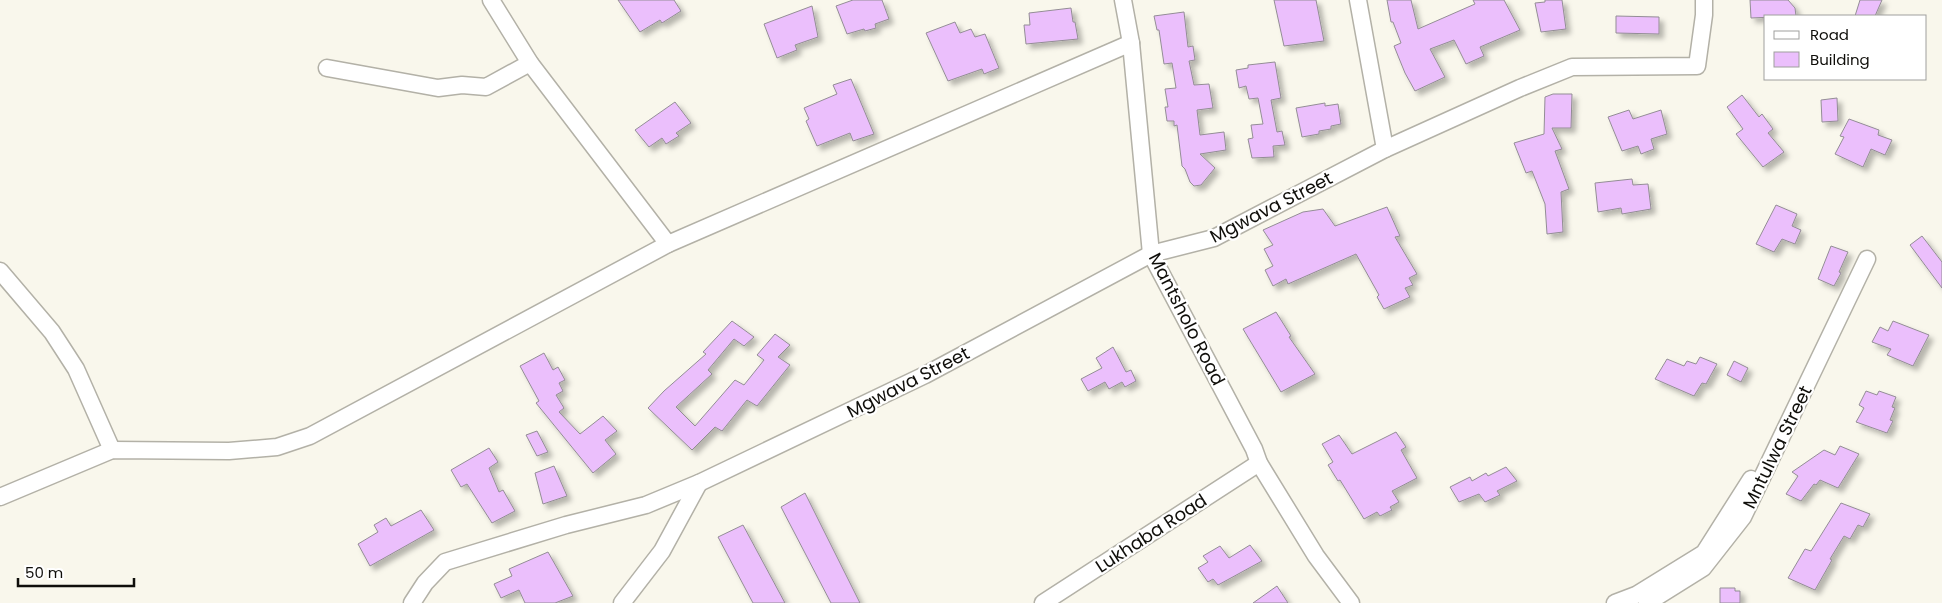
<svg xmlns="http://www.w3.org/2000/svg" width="1942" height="603" viewBox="0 0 1942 603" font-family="Poppins,sans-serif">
  <defs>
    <filter id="shadow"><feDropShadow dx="4.5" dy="4.5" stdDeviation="2.5" flood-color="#0004"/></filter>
  </defs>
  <rect width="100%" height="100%" fill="#f9f7ec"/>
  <!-- building -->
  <g fill="#ebbffc" stroke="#938d95" filter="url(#shadow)">
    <path d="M618 0H674L681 11 662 23 660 20 640 32Z"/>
    <path d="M853 0H882L889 19 875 24 876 28 865 31 864 29 847 34 836 6Z"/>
    <path d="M1274 0H1316L1324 41 1284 46Z"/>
    <path d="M1387 0H1411L1418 29 1475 4 1473 0H1504L1520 30 1480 47 1484 56 1466 64 1454 40 1430 49 1445 77 1415 91 1405 73 1394 46 1401 43 1393 22H1391Z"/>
    <path d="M1545 0H1562L1566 29 1541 32 1535 3 1545 2Z"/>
    <path d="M1750 0H1788L1795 8 1796 16 1751 18Z"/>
    <path d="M1860 0H1882L1875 16H1855Z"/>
    <path d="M812 6 818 37 795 45 797 50 777 58 764 24Z"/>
    <path d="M1071 8 1073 22H1075L1078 39 1026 44 1024 25H1030L1029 13Z"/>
    <path d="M1184 12 1188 47 1193 46 1195 60 1189 61 1194 85 1209 84 1213 108 1197 110 1200 135 1224 132 1226 150 1200 154 1215 168 1201 185 1194 186 1190 182 1185 169 1182 166 1177 125 1174 126V121H1167L1165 107H1168L1165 89 1176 88 1172 63 1164 64 1159 30H1157L1154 16Z"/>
    <path d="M1616 16 1659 17V34L1616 33Z"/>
    <path d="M955 22 960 33 971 29 975 37 985 34 999 68 984 74 982 69 948 81 926 33Z"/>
    <path d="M1275 62 1281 98 1271 100 1277 132 1282 131 1285 145 1273 146 1274 157 1252 158 1248 139 1253 138 1251 125 1263 124 1258 98 1249 99 1246 86 1239 88 1236 70 1248 68V65Z"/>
    <path d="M851 79 874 134 853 141 850 133 817 146 806 121 809 119 804 108 837 94 833 85Z"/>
    <path d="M1553 94H1572L1571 128H1552L1562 149 1555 151 1569 189 1561 192 1563 232 1547 234 1545 204 1532 171 1526 173 1514 143 1544 134 1545 97Z"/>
    <path d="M1742 95 1759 117 1762 114 1773 129 1768 133 1784 152 1763 167 1736 134 1743 129 1727 107Z"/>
    <path d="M1837 98 1838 121 1822 122 1821 100Z"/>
    <path d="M675 102 691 123 676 133 679 136 666 144 662 138 649 147 635 130Z"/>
    <path d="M1325 103V106L1338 104 1341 124 1331 126V129L1319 131V134L1302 137 1296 108Z"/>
    <path d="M1629 110 1633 119 1661 110 1667 134 1651 139 1654 149 1641 154 1638 146 1622 151 1608 117Z"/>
    <path d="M1849 119 1879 130 1878 135 1892 140 1885 155 1871 149 1863 167 1835 154 1844 137 1840 136Z"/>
    <path d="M1632 179 1633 185 1648 184 1651 209 1622 214 1621 208 1598 212 1595 183Z"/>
    <path d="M1776 205 1797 214 1792 226 1801 230 1795 244 1782 239 1774 252 1756 244Z"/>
    <path d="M1387 207 1400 236 1395 237 1417 274 1409 278 1413 285 1405 288 1410 297 1384 309 1377 297 1379 295 1356 254 1288 284 1286 279 1273 286 1265 270 1273 266 1264 249 1273 245 1263 230 1303 212 1323 209 1335 226Z"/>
    <path d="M1922 236 1942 262V288L1910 245Z"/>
    <path d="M1831 246 1848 252 1839 272 1841 273 1834 286 1818 279Z"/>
    <path d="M1276 312 1291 336 1289 337 1315 374 1281 392 1243 329Z"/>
    <path d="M732 321 754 337 744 346 734 339 708 370 712 374 676 407 695 426 735 380 744 385 764 360 757 355 775 334 790 345 778 357 790 365 757 406 747 400 722 431 715 427 692 450 648 408 664 391 706 354 703 352Z"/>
    <path d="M1893 321 1929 335 1913 366 1887 355 1891 349 1872 342 1880 327 1888 331Z"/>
    <path d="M1113 347 1126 372 1131 370 1136 381 1125 387 1122 382 1109 389 1105 382 1088 391 1081 379 1102 368 1096 358Z"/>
    <path d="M544 353 553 370 558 367 565 380 559 383 563 391 556 395 564 408 559 412 580 434 603 416 617 431 605 440 616 454 593 473 536 403 539 401 520 366Z"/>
    <path d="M1700 357 1717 364 1706 384 1702 383 1694 396 1655 379 1667 359 1684 366 1687 361 1696 364Z"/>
    <path d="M1734 361 1748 368 1741 382 1727 375Z"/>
    <path d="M1866 391 1877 395 1879 391 1896 397 1892 407 1895 408 1890 420 1893 421 1887 433 1856 422 1864 408 1859 405Z"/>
    <path d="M537 431 548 452 537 456 526 435Z"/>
    <path d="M1396 432 1406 447 1401 450 1417 478 1392 491 1399 502 1390 507 1392 510 1380 516 1377 512 1364 519 1340 480 1338 481 1328 465 1333 462 1322 444 1339 435 1352 454Z"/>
    <path d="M1840 446 1859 454 1838 488 1820 480 1816 485 1814 484 1801 501 1786 494 1798 476 1792 472 1824 450 1835 455Z"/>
    <path d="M489 448 498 462 489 468 499 492 503 490 515 511 492 523 467 484 461 487 451 470Z"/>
    <path d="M554 466 567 496 543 504 535 473Z"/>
    <path d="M1506 467 1517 481 1497 491 1500 495 1485 502 1479 494 1459 502 1450 487 1470 477 1472 481 1486 473 1488 476Z"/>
    <path d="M805 493 860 603H831L781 507Z"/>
    <path d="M1841 503 1870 514 1863 527 1858 525 1850 539 1844 536 1830 559 1832 560 1815 590 1788 578 1805 549 1811 551Z"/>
    <path d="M421 510 434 530 370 566 358 544 378 532 374 525 386 518 391 526Z"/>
    <path d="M743 525 785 603H753L718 537Z"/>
    <path d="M1250 545 1262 561 1218 585 1213 579 1208 582 1198 568 1208 562 1203 556 1220 546 1229 558Z"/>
    <path d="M548 552 573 596 555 603H525L519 590 501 598 494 584 512 576 509 569Z"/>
    <path d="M1277 586 1288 603H1253Z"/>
    <path d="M1720 588H1735V591H1740V603H1720Z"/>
  </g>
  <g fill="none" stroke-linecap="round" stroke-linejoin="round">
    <!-- minor casing -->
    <g stroke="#b3b1a7" stroke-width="19">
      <g id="minor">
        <path d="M491 0 530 63 668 244"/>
        <path d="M1123 0 1131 43 1151 254 1254 449 1259 463 1316 556 1351 603"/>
        <path d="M1358 0 1385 149"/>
        <path d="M327 68 438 88 462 85 486 87 530 63"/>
        <path d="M0 271 52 332 76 369 112 450"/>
        <path d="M0 497 112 450 229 451 277 447 310 436 668 244 1131 43"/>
        <path d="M412 603 425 583 445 562 566 525 646 505 699 483 925 375 1151 254 1214 238 1385 149 1520 88 1572 67 1697 66 1704 15V0"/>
        <path d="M622 603 662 551 699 483"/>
        <path d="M1043 603 1259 463"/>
        <path d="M1615 603 1636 595 1704 553 1751 479"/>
        <path d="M1647 603 1703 568 1743 517 1867 259"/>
      </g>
    </g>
    <!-- minor -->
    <use href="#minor" stroke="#fff" stroke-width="16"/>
  </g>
  <g text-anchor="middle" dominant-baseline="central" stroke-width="4.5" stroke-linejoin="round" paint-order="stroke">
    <!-- street labels -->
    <g font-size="18" fill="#0f0e0a" stroke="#fff">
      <text transform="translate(1271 207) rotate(-27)">Mgwava Street</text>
      <text transform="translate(1187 319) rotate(63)">Mantsholo Road</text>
      <text transform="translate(908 382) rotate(-27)">Mgwava Street</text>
      <text transform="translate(1777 447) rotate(-64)">Mntulwa Street</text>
      <text transform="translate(1151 533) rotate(-33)">Lukhaba Road</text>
    </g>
  </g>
  <!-- legend -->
  <rect x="1764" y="15" width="162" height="65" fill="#ffffff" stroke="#9f9f9d"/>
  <rect x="1774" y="31" width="25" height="8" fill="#ffffff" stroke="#9f9f9d"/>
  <text x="1810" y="40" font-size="15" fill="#0f0e0a">Road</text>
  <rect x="1774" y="52" width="25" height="15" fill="#ebbffc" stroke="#9f9f9d"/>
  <text x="1810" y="65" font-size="15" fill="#0f0e0a">Building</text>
  <!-- scale -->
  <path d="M18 578v8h116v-8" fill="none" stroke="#0f0e0a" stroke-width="2.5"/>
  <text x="25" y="578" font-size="15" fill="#0f0e0a" stroke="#ffffff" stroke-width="4" paint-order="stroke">50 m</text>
</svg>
